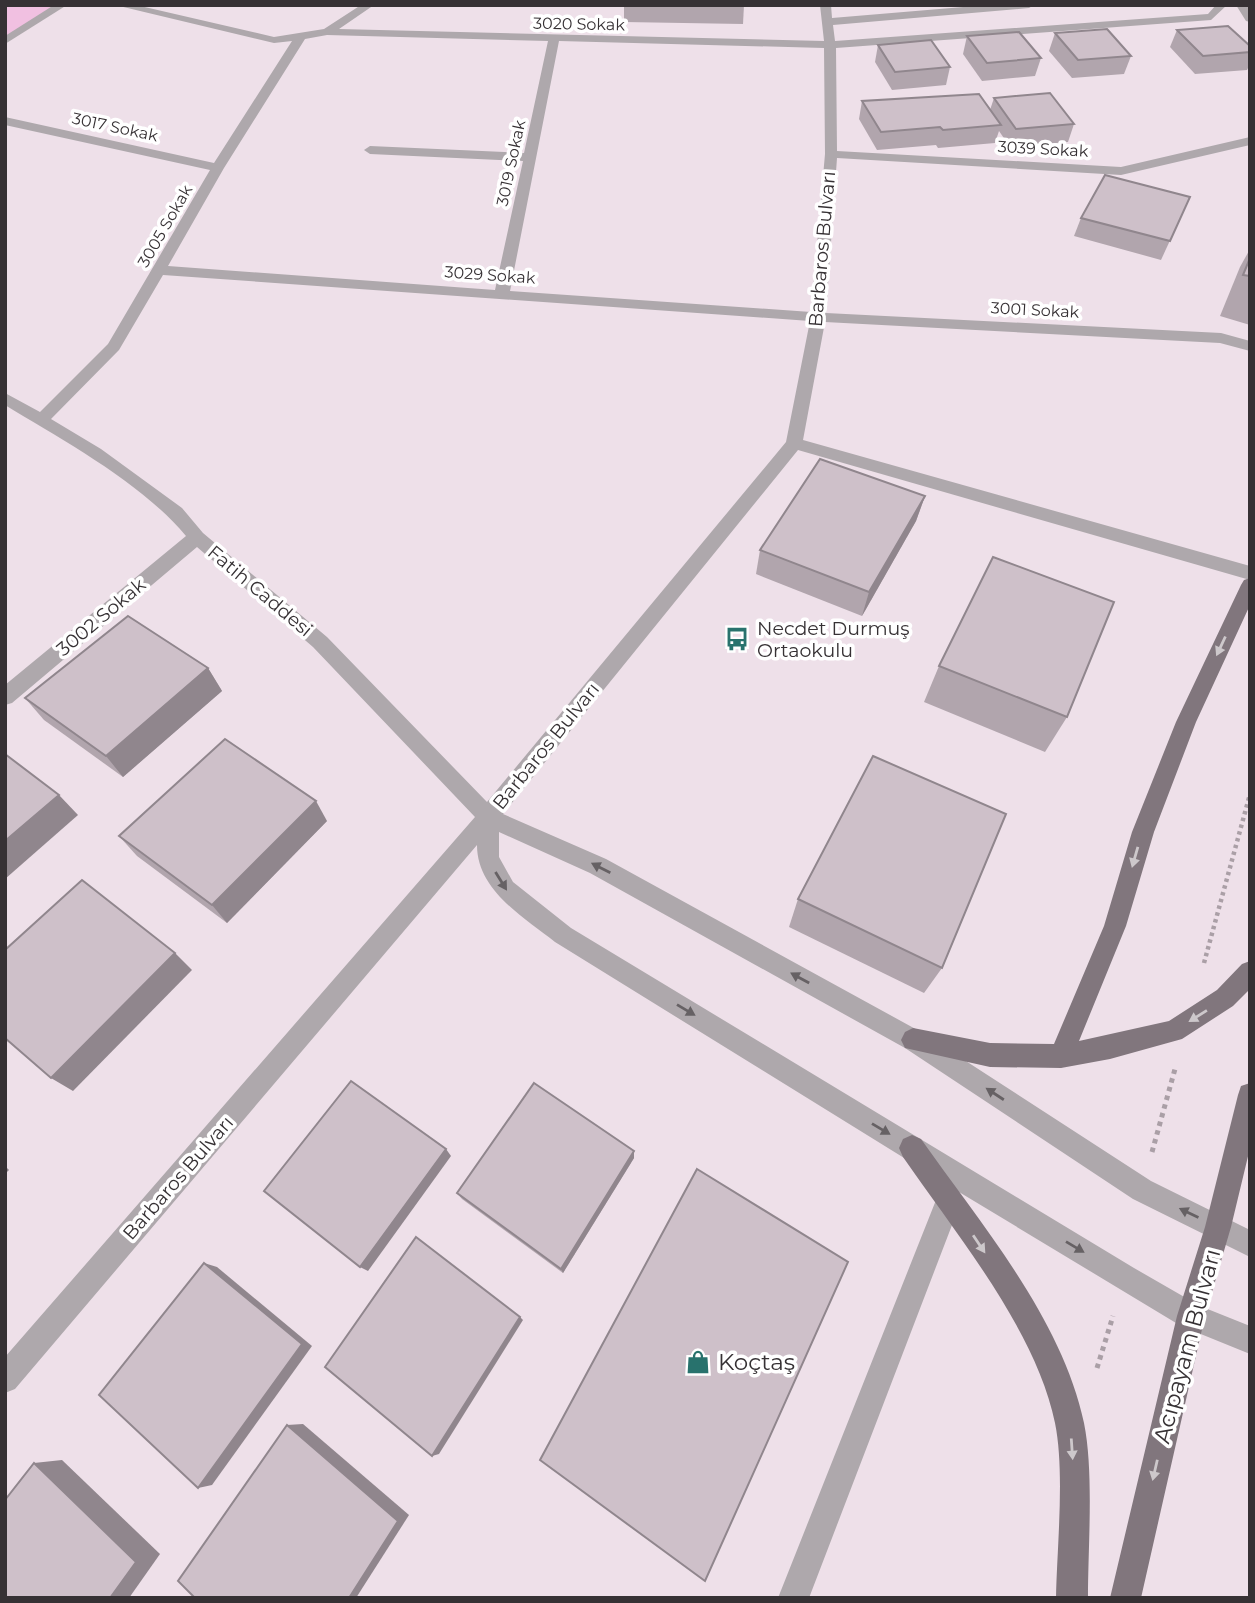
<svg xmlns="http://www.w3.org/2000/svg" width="1255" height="1603" viewBox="0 0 1255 1603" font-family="Montserrat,sans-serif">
  <rect width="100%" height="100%" fill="#eee0e9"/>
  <!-- green -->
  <path fill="#f1c0e1" d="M5 5H62L5 42Z"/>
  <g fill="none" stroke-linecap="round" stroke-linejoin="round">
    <!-- path-far1 -->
    <path stroke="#aa9fa6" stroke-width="4.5" stroke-dasharray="3.5 3.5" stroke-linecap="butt" d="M1204 963 1250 794"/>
    <!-- path -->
    <g stroke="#aa9fa6" stroke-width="5" stroke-dasharray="4.5 4.5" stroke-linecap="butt">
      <path d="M1152 1152 1175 1069"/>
      <path d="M1097 1368 1113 1316"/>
    </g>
    <!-- minor -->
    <g fill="#aea8ac" fill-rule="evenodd">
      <path d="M54 5H67L5 44V36Z"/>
      <path d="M115 5H136L274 37 324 29 361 5H374L339 29 824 41 820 5H831L832 18 987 5H1034L1029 8 833 25 835 41 1208 14 1216 5H1227L1211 20 836 48 837 151 1121 167 1250 137V145L1121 175 837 158 826 313 1221 333 1250 341V351L1220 343 825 322 803 440 1250 566V580L798 450 503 814 606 859 921 1032 1151 1181 1250 1230V1257L1133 1199 905 1048 590 873 499 832V857L513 882 571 928 1134 1268 1200 1306 1250 1326V1354L1181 1326 959 1192 962 1199 809 1598H778L940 1190 951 1187 555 942C523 917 477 890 477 845L15 1389 5 1393V1357L475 817 313 647 197 547 12 703 5 705V685L186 536C142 483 64 441 5 405V393L40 412 108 344 210 170 5 125V117L214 163 292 41 274 43ZM327 35 548 41 524 153 370 146 364 150 370 154 523 161 495 290 168 266 224 168 305 39ZM559 41 824 48 825 154 811 312 510 291ZM163 275 810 321 786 442 487 802 327 637 203 533 182 508 101 449 51 419 119 350Z"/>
      <path d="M1236 5H1247L1250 10V22L1246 21Z"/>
    </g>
    <!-- major -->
    <g fill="#81767d" fill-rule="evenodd">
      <path d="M1250 578V605L1196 722 1154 832 1126 926 1079 1041 1169 1021 1217 990 1242 964 1250 961V989L1233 1006 1182 1039 1110 1059 1061 1068 990 1067 905 1048 901 1040 905 1032 913 1028 990 1043 1054 1044 1104 926 1132 832 1176 722 1241 585 1244 580Z"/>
      <path d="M1250 1083V1148L1231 1227 1205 1316 1141 1598H1110L1177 1316 1205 1227 1238 1095 1241 1086Z"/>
      <path d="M912 1135 921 1139C981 1224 1062 1319 1084 1423 1094 1473 1088 1545 1088 1598H1056C1057 1546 1065 1472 1055 1423 1036 1330 956 1234 903 1157L899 1148 903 1139Z"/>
    </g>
  </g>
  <!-- wall -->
  <g fill="#b1a5ad">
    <path d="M624 5H744L743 24 624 22Z"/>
    <path d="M1177 30 1250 46V64L1247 70 1195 74 1170 47Z"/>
    <path d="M1055 33 1131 56 1124 74 1072 78 1049 51Z"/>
    <path d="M967 36 1041 58 1035 76 982 81 963 54Z"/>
    <path d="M878 45 950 67 946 85 892 90 875 62Z"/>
    <path d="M994 98 1074 124 1068 142 1010 147 999 131 995 143 938 148 936 145 877 150 859 119 862 101 990 110Z"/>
    <path d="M1190 197 1161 260 1074 236 1081 218Z"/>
    <path d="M1250 249V325L1220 316 1240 267Z"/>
    <path d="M925 496 916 521 862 616 756 574 760 550Z"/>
    <path d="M939 666 1067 717 1045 752 924 702Z"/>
    <path d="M208 668 222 691 123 777 44 720 25 698Z"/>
    <path d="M327 821 227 923 137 856 119 836Z"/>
    <path d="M798 899 942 968 924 993 789 927Z"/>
    <path d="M634 1151V1158L563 1273 462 1199 457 1193Z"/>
  </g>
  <!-- shaded-wall -->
  <g fill="#90868d">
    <path d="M925 496 916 521 862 616 869 592Z"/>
    <path d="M208 668 222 691 123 777 106 756Z"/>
    <path d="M59 795 78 815 5 879V841Z"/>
    <path d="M316 801 327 821 227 923 212 905Z"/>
    <path d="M175 953 192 970 73 1091 51 1078Z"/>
    <path d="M446 1149 451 1156 368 1271 360 1267Z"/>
    <path d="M634 1151V1158L563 1273 561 1269Z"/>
    <path d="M5 1166 9 1170 5 1174Z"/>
    <path d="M204 1263 217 1267 312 1346 212 1485 198 1488Z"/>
    <path d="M520 1317 523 1320 439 1454 432 1456Z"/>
    <path d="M303 1424 409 1515 356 1598H349L287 1425Z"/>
    <path d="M62 1460 160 1554 129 1598H110L34 1463Z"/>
  </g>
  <!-- building -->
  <g fill="#cec0c9" stroke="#90868d" stroke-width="2">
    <path d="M1228 26 1250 46V52L1203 56 1177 30Z"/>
    <path d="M1107 29 1131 56 1078 60 1055 33Z"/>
    <path d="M1019 32 1041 58 987 63 967 36Z"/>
    <path d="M931 40 950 67 895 72 878 45Z"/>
    <path d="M1050 93 1074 124 1016 129 994 98Z"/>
    <path d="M979 94 1001 125 943 130 940 127 881 132 862 101Z"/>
    <path d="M1105 175 1190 197 1170 241 1081 218Z"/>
    <path d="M1250 258V276L1243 275Z"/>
    <path d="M820 459 925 496 869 592 760 550Z"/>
    <path d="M993 557 1114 602 1067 717 939 666Z"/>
    <path d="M128 616 208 668 106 756 25 698Z"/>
    <path d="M225 739 316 801 212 905 119 836Z"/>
    <path d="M5 754 59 795 5 841Z"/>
    <path d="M873 756 1006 814 942 968 798 899Z"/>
    <path d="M82 880 175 953 51 1078 5 1038V950Z"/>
    <path d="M351 1081 446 1149 360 1267 264 1191Z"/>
    <path d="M534 1083 634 1151 561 1269 457 1193Z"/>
    <path d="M697 1169 848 1262 705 1581 540 1460Z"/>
    <path d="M416 1237 520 1317 432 1456 325 1367Z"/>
    <path d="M204 1263 302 1344 198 1488 99 1395Z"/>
    <path d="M287 1425 398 1521 349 1598H195L178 1581Z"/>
    <path d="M34 1463 136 1562 110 1598H5V1500Z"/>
  </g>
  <!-- one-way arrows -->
  <defs><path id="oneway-solid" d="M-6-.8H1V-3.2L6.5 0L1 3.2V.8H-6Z" transform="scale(1.75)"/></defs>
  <g fill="#cdc8cb">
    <use href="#oneway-solid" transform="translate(1221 646) rotate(115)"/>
    <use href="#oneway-solid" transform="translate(1135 857) rotate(106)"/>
    <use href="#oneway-solid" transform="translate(1198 1016) rotate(148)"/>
    <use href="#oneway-solid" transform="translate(979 1244) rotate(56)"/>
    <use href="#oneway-solid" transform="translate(1072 1449) rotate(86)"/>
    <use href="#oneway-solid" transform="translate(1155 1470) rotate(103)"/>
  </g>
  <g fill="#666164">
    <use href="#oneway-solid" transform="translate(601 868) rotate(-153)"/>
    <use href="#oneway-solid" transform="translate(501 881) rotate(58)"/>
    <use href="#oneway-solid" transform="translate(800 978) rotate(-151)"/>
    <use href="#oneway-solid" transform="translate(686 1010) rotate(31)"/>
    <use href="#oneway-solid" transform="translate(995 1094) rotate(-147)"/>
    <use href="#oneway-solid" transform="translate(881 1129) rotate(31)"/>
    <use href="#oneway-solid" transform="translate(1189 1213) rotate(-154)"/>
    <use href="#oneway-solid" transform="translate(1075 1247) rotate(31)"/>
  </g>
  <!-- icons -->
  <defs>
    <g id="bus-bare" transform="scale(1.89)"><path d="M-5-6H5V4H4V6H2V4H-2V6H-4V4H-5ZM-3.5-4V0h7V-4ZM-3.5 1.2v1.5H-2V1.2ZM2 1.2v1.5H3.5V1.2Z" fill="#28726d" stroke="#fff" stroke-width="2.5" paint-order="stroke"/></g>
    <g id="shop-bare" transform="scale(1.89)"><path d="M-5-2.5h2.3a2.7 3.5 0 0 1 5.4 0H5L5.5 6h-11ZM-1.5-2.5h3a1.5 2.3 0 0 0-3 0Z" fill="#28726d" stroke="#fff" stroke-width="2.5" paint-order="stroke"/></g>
  </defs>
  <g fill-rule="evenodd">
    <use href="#bus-bare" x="737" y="639"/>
    <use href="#shop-bare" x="698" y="1362"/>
  </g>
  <g text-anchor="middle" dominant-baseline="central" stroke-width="7" stroke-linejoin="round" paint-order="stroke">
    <!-- far-street labels -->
    <g font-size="16" fill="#363134" stroke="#fff">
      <text transform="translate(579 24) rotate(1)">3020 Sokak</text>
      <text transform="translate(115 127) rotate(12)">3017 Sokak</text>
      <text transform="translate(1043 149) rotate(3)">3039 Sokak</text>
      <text transform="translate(511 163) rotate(-78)">3019 Sokak</text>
      <text transform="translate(165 226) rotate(-60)">3005 Sokak</text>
      <text transform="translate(490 275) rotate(4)">3029 Sokak</text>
      <text transform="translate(1035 310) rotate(3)">3001 Sokak</text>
    </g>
    <!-- street labels -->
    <g font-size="19" fill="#363134" stroke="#fff">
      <text transform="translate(822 249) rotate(-85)">Barbaros Bulvarı</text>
      <text transform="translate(260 591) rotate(40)">Fatih Caddesi</text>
      <text transform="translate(101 617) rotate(-40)">3002 Sokak</text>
      <text transform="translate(546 746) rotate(-51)">Barbaros Bulvarı</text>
      <text transform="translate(178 1178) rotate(-49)">Barbaros Bulvarı</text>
    </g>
    <!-- poi labels -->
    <g font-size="19" fill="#363134" stroke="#fff" text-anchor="start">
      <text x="757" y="628">Necdet Durmuş<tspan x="757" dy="22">Ortaokulu</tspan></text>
    </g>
    <!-- near-street labels -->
    <g font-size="23" fill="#363134" stroke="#fff">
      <text transform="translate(1187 1346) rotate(-75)">Acıpayam Bulvarı</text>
    </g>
    <!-- near-poi labels -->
    <g font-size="23" fill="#363134" stroke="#fff" text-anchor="start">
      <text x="718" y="1362">Koçtaş</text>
    </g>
  </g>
  <!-- border -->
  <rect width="1255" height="1603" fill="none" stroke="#363134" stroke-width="14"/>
</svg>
